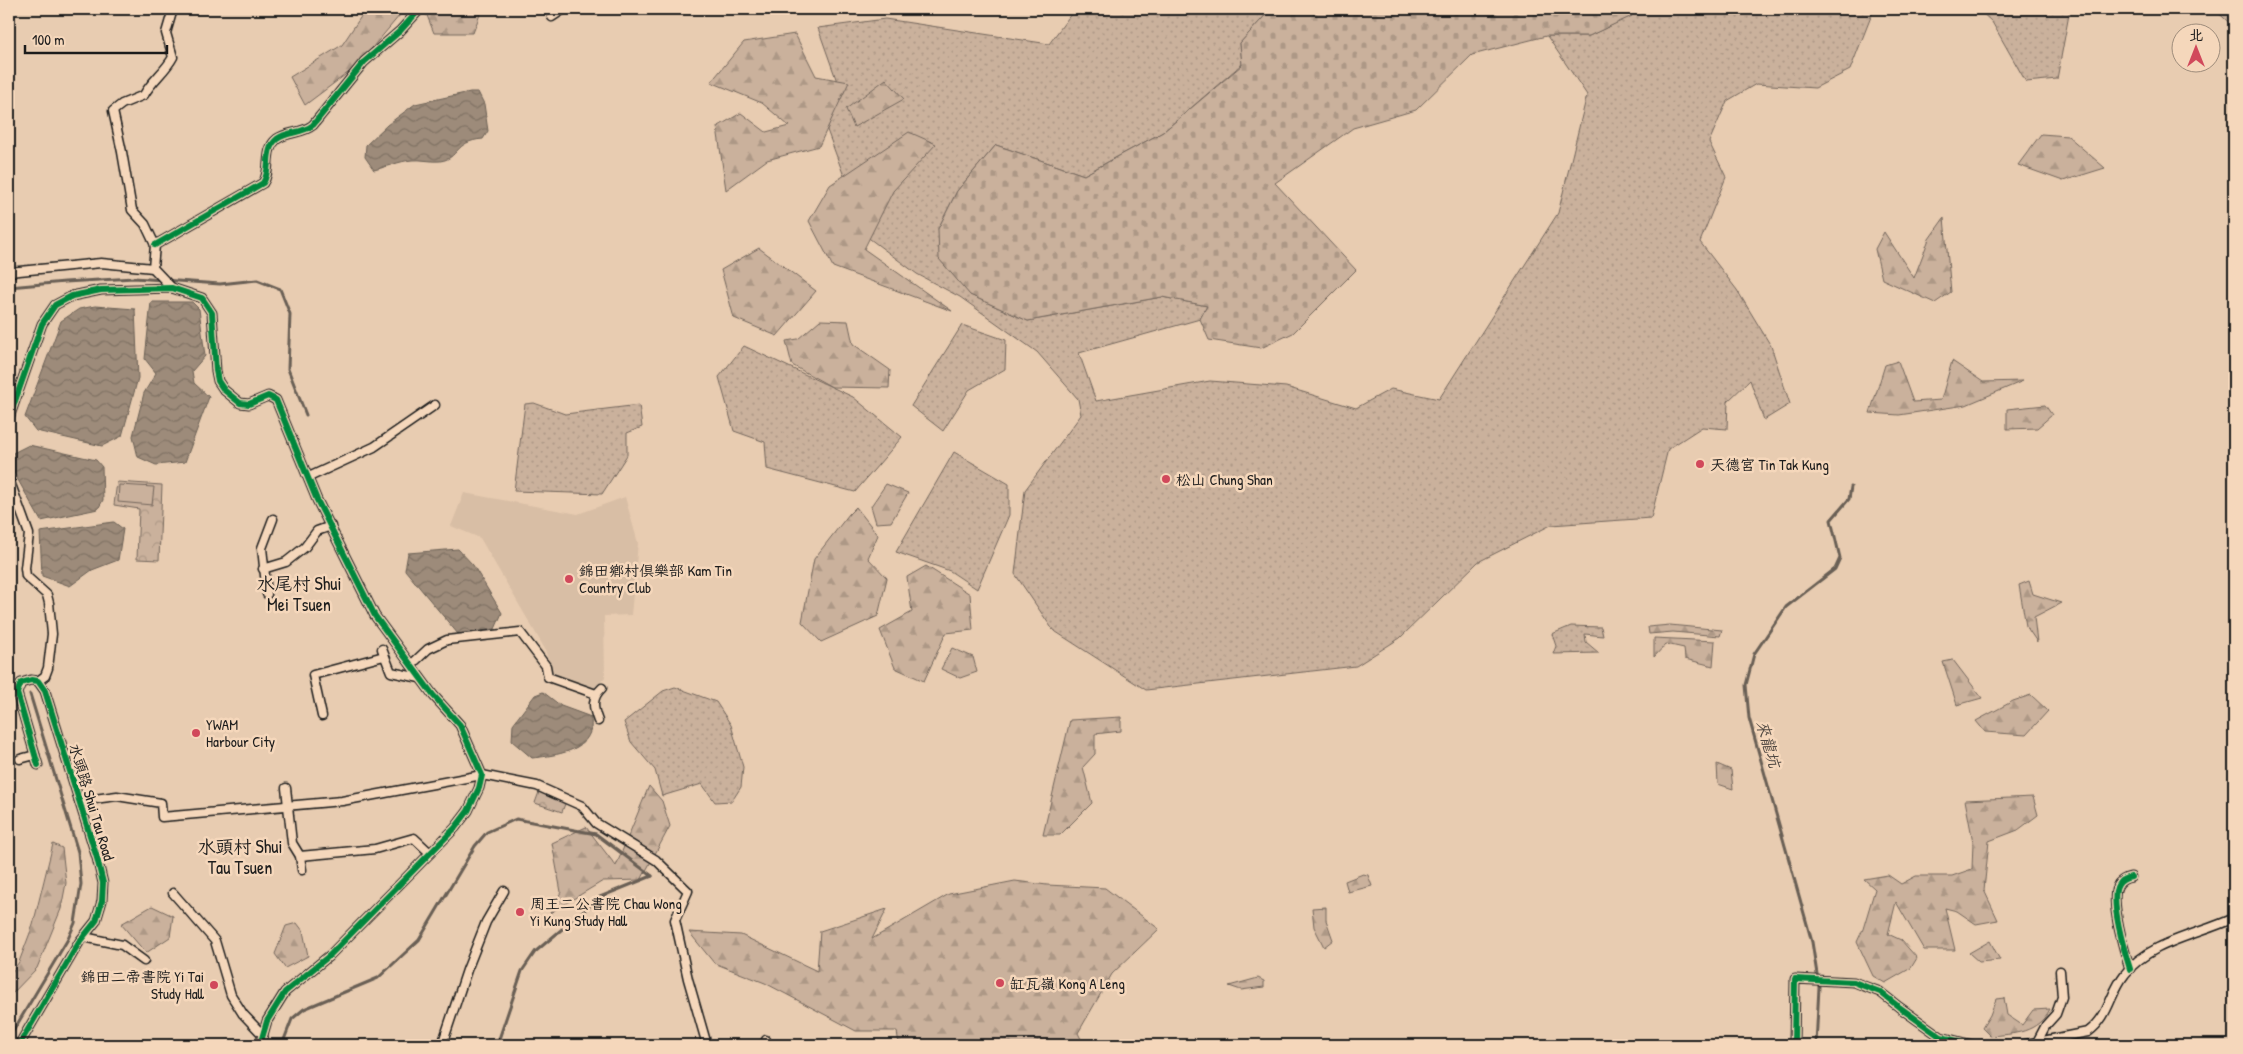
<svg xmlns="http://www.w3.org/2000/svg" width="2243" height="1054" viewBox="0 0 2243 1054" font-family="'Patrick Hand','LXGW WenKai TC',sans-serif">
  <defs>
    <pattern id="grass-dots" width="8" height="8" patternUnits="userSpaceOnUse" patternTransform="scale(1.25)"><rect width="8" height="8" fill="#cab19c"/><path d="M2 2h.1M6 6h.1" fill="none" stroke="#ad9886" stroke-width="1.8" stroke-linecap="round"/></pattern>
    <pattern id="forest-firs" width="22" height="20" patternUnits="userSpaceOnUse" patternTransform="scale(1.25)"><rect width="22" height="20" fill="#cab19c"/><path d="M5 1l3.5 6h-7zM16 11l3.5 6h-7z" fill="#ad9886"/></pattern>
    <pattern id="cemetery-stones" width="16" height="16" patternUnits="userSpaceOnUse" patternTransform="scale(1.25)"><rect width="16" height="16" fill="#cab19c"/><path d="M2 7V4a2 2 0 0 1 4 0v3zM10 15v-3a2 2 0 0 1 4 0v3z" fill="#ad9886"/></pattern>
    <pattern id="park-crowns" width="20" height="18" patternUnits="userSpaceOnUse" patternTransform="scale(1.25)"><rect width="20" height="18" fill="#cab19c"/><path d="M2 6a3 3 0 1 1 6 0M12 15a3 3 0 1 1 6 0" fill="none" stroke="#ad9886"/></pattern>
    <pattern id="water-waves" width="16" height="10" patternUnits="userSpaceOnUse" patternTransform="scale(1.25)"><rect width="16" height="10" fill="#9d8b7a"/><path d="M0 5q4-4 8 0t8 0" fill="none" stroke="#7f7163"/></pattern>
  </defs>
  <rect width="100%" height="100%" fill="#e8ccb1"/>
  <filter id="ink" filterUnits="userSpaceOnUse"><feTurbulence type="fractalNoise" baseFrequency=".02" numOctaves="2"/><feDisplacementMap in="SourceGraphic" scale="10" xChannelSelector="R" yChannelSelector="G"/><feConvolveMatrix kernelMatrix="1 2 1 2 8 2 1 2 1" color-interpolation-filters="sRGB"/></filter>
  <g filter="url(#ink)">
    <!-- built -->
    <path fill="#d8bea5" d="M464 493 578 514 625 497 638 543 631 615 604 616 605 677 594 690 552 673 545 649 480 538 451 526Z"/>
    <!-- grass -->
    <g fill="url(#grass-dots)" stroke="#73665c">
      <path d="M1062 9H1271L1240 43 1242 64 1163 132 1084 175 996 145 957 191 938 229 970 295 1028 321 1162 297 1207 306 1200 319 1079 353 1096 401 1210 381 1286 387 1356 408 1391 389 1439 399 1558 213 1587 95 1547 36H1589L1631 16 1626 9H1874L1850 70 1815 88 1756 84 1727 101 1709 142 1726 177 1700 242 1737 290 1771 346 1790 404 1764 420 1750 380 1728 401 1727 429 1702 427 1668 449 1651 518 1551 525 1478 562 1400 638 1356 666 1146 690 1053 630 1015 574 1025 490 1081 415 1078 399 1037 352 960 297 917 274 866 236 827 130 840 90 818 28 885 19 1049 44 1071 14Z"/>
      <path d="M1978 9H2070L2057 79 2026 82 1992 22Z"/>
      <path d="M2214 9H2234V27Z"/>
      <path d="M962 325 1006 340 1005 369 969 390 943 431 911 406Z"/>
      <path d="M744 346 853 397 902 437 855 492 767 469 765 442 734 431 719 377Z"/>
      <path d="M534 403 565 414 639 405 642 427 627 433V455L602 494 514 491 525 404Z"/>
      <path d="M954 452 1009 484V515L977 589 950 571 896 552Z"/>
      <path d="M1571 626 1601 627 1603 636 1585 634 1586 642 1599 653 1553 654 1556 646 1552 634Z"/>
      <path d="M675 687 716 702 731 725 743 767 741 787 732 801 715 802 702 784 662 796 655 770 631 742 624 722 663 691Z"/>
    </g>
    <!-- forest -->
    <g fill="url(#forest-firs)" stroke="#73665c">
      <path d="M366 9H405L357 66 305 105 290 77 342 45Z"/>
      <path d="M431 9H482L473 33H434L426 13Z"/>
      <path d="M795 34 816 76 849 82 819 146 767 160 726 190 717 127 741 113 766 132 789 126 762 103 711 82 744 42Z"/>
      <path d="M886 79 904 99 854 127 846 109Z"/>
      <path d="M909 132 936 144 893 191 864 249 952 311 833 267 809 221 830 185Z"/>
      <path d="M2041 134 2068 136 2105 168 2063 181 2018 165Z"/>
      <path d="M1944 218 1951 292 1935 303 1882 279 1875 249 1884 232 1914 278 1929 239Z"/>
      <path d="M759 248 816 291 777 336 734 318 721 270Z"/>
      <path d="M820 320 848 321 853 344 890 370 889 388 832 387 792 365 786 341 798 339Z"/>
      <path d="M1898 361 1913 402 1941 400 1952 361 1983 382 2023 381 1966 405 1899 415 1870 413 1885 365Z"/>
      <path d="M2045 405 2052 415 2037 428 2007 429V409Z"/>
      <path d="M886 484 908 493 891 522 876 523 871 506Z"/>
      <path d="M856 507 878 535 868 558 887 578 878 616 821 642 802 622 814 559 849 514Z"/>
      <path d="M926 566 970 594 973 630 946 633 924 681 895 668 880 630 912 612 907 577Z"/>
      <path d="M2029 581 2033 594 2061 603 2034 617 2037 642 2026 626 2019 585Z"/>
      <path d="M1670 625 1722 630 1720 636 1673 632 1649 634 1648 627Z"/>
      <path d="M1654 638 1715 641 1713 666 1685 659 1684 648 1666 644 1654 657Z"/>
      <path d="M952 648 973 657 977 672 960 678 941 669Z"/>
      <path d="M1953 660 1982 698 1957 705 1943 662Z"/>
      <path d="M2031 695 2048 711 2026 735 1985 732 1976 721 2013 701Z"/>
      <path d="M1121 717V731L1095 734V754L1083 767 1092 803 1060 835H1043L1070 720Z"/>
      <path d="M1717 764 1731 770 1733 789 1718 784Z"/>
      <path d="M649 786 662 801 670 826 641 880 603 881 550 913 561 892 552 843 586 827 616 866Z"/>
      <path d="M2033 797 2038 815 2018 830 1989 841 1984 890 1998 920 1976 924 1957 911 1945 908 1955 950H1924L1896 902 1888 934 1901 940 1917 958 1911 968 1885 983 1873 976 1857 942 1863 929 1875 889 1864 879 1888 875 1901 884 1916 876H1952L1972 869 1973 842 1965 800Z"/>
      <path d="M53 844 62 848 66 883 61 909 37 968 9 997V976L19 962 33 925Z"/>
      <path d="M1363 874 1368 875 1372 886 1348 892 1345 881Z"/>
      <path d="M1015 881 1047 885 1105 888 1159 929 1112 974 1078 1033 1084 1045H899L897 1031H856L765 983 714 963 689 932 741 935 817 971 820 931 887 909 872 939 949 894Z"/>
      <path d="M152 906 173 916 170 937 146 953 121 924Z"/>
      <path d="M1326 907V920L1333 940 1324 947 1314 927 1312 908Z"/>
      <path d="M297 923 303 931 308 956 285 968 275 954 286 926Z"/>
      <path d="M1990 941 2000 960 1979 962 1969 953Z"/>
      <path d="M1258 978 1264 981V987L1241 990 1229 986Z"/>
      <path d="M2004 998 2007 1015 2022 1025 2033 1010 2050 1009C2038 1033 2014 1034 1990 1036L1982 1028 1990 1015 1996 999Z"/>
    </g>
    <!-- cemetery -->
    <path fill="url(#cemetery-stones)" stroke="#73665c" d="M1271 9H1626L1632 16 1589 36H1546L1472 55 1416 110 1353 128 1275 183 1356 270 1293 333 1261 348 1209 340 1200 319 1207 306 1162 297 1028 321 970 295 939 259 938 229 957 191 996 145 1084 175 1163 132 1242 65 1240 43Z"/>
    <!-- park -->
    <g fill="url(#park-crowns)" stroke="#73665c">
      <path d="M117 482 162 485 159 560 137 559 139 509 114 505Z"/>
      <path d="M539 792 566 801 562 812 535 803Z"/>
    </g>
    <!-- garden -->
    <path fill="#cab19c" stroke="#73665c" d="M119 485 154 487 152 505 118 502Z"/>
    <!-- water -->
    <g fill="url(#water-waves)" stroke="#695f54">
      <path d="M470 92H478L484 104 488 131 483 139C454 141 459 159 440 161 431 162 421 159 412 160 400 161 386 167 374 170L365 157 366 145 387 125 415 104Z"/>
      <path d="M151 302H192L199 309 205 356 192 371 194 383 209 397 185 462 156 465 138 457 133 436 144 393 156 373 145 359Z"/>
      <path d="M95 306 135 309 138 378 122 436 102 446 36 431 25 417 61 321 79 309Z"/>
      <path d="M29 445 96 460 102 467 103 500 98 509 41 521 13 471 11 454Z"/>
      <path d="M114 522 123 529 118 560 92 570 70 586 42 576 40 532Z"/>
      <path d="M458 549 473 565 502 613 495 629 458 634 405 570 408 553Z"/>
      <path d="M543 692 561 706 591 717C591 721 592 728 590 732 583 753 550 756 532 758L512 741 513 724 535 695Z"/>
    </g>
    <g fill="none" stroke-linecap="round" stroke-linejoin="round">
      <!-- stream -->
      <g stroke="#695f54" stroke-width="3">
        <path d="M9 287 65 282 134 278 220 284 257 280 280 289 290 314 288 369 306 415"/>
        <path d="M9 1038 68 939 75 923 81 884 78 852 30 694"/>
        <path d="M282 1045 292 1019 304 1009 378 978 419 940 475 846 487 832 516 819 596 834 652 876"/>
        <path d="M493 1045 499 1039 522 971 535 952 600 897 652 876"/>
        <path d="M1816 1045 1819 987 1812 942 1749 718 1746 685 1754 654 1786 607 1835 569 1840 558 1831 520 1849 499 1851 487"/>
      </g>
      <!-- minor casing -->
      <g stroke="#1c1c1c" stroke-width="11">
        <g id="minor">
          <path d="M552 17 564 9"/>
          <path d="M155 245 263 183C272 170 263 150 277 139 288 131 302 134 313 125L364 62 400 31 420 9"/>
          <path d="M9 272 101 263 153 268"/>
          <path d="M172 288 153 268 155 245 145 224 132 210 122 152 113 111 122 104 144 95C152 80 165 72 173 57L166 33 173 9"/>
          <path d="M9 418 42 324 55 305 72 296 101 290 172 288 202 298 212 313 216 371 218 381 224 390 240 403 249 404 268 396 276 400 317 500 375 616 433 695 460 725 482 775 479 788 468 811 455 828 329 956 285 992 267 1021 260 1045"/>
          <path d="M309 477 374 447 435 405"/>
          <path d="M9 479 29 534 25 568 26 576 47 595 49 603 52 634 48 668 45 676 38 681"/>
          <path d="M263 569 286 562 305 547 317 531 331 526"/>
          <path d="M267 594 262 548 273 519"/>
          <path d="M382 649 391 672 420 678"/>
          <path d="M411 665 428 649 447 640 520 632 546 666 548 677 596 694"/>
          <path d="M322 716 313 675 384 656"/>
          <path d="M598 721C593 708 591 698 602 688"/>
          <path d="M20 759 35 755"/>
          <path d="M286 788 292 843 300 856 302 870"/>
          <path d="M79 801 117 796 161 803 162 817 342 801 482 775 537 786 582 806 596 823 656 860 688 891 675 920 688 979 707 1045"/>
          <path d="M300 856 375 849 414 838 430 853"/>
          <path d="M173 893 215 941 231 995 243 1014 263 1035"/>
          <path d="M84 937 122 945 144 961"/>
          <path d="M2130 969C2125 953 2109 899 2118 885 2120 881 2126 878 2131 877"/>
          <path d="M2037 1042 2046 1025 2056 1014 2062 997 2060 971"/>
          <path d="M19 1045 80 941 96 921 102 901 103 883 97 858 45 691 38 681 31 680 21 683 17 693 38 765"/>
          <path d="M442 1045 467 970 486 922 504 891"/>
          <path d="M764 1045 766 1040"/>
          <path d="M1794 1045 1795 979 1854 982 1864 986 1880 992 1899 1007 1941 1037 1973 1045"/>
          <path d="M2022 1045 2088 1032C2110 1016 2109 994 2125 974 2150 941 2199 935 2234 918"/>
        </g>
      </g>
      <!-- minor -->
      <use href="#minor" stroke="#f5d7bb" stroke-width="8"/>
      <!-- cycleway casing -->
      <g stroke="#f5d7bb" stroke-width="9">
        <g id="cycleway">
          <path d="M155 245 263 183C272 170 263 150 277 139 288 131 302 134 313 125L364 62 400 31 420 9"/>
          <path d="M9 418 42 324 55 305 72 296 101 290 172 288 202 298 212 313 216 371 218 381 224 390 240 403 249 404 268 396 276 400 317 500 375 616 433 695 460 725 482 775 479 788 468 811 455 828 329 956 285 992 267 1021 260 1045"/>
          <path d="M2130 969C2125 953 2109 899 2118 885 2120 881 2126 878 2131 877"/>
          <path d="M19 1045 80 941 96 921 102 901 103 883 97 858 45 691 38 681 31 680 21 683 17 693 38 765"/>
          <path d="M1794 1045 1795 979 1854 982 1864 986 1880 992 1899 1007 1941 1037 1973 1045"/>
        </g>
      </g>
      <!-- cycleway -->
      <use href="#cycleway" stroke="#00873e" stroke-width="6"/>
    </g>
  </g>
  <!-- markers -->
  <g fill="#d1495b" stroke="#f5d7bb" stroke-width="2">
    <circle cx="1700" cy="464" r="5"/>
    <circle cx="1166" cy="479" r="5"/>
    <circle cx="569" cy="579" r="5"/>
    <circle cx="196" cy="733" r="5"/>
    <circle cx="520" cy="912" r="5"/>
    <circle cx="1000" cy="983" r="5"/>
    <circle cx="214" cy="985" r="5"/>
  </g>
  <g text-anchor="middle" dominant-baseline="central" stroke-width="5" stroke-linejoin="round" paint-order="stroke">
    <!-- poi labels -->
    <g font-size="15" fill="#1c1c1c" stroke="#f5d7bb" text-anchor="start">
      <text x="1710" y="464">天德宮 Tin Tak Kung</text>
      <text x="1176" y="479">松山 Chung Shan</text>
      <text x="579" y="570">錦田鄉村俱樂部 Kam Tin<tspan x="579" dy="17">Country Club</tspan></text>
      <text x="206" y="724">YWAM<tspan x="206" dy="17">Harbour City</tspan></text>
      <text x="530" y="903">周王二公書院 Chau Wong<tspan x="530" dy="17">Yi Kung Study Hall</tspan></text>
      <text x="204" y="976" text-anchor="end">錦田二帝書院 Yi Tai<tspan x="204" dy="17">Study Hall</tspan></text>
      <text x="1010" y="983">缸瓦嶺 Kong A Leng</text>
    </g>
    <!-- street labels -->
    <g font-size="15" fill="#1c1c1c" stroke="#f5d7bb">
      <text transform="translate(92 802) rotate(73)">水頭路 Shui Tau Road</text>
    </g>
    <!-- water labels -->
    <g font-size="16" font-style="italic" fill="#504842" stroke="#f5d7bb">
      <text transform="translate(1769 744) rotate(74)">來龍坑</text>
    </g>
    <!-- quarter labels -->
    <g font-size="18" fill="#1c1c1c" stroke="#f5d7bb">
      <text x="299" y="583">水尾村 Shui<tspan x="299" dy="21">Mei Tsuen</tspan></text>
      <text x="240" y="846">水頭村 Shui<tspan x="240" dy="21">Tau Tsuen</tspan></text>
    </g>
  </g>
  <!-- margin -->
  <rect width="2243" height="1054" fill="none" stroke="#f5d7bb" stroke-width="30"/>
  <rect x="15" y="15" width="2213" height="1024" fill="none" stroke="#1c1c1c" stroke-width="2" filter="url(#ink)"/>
  <!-- north arrow -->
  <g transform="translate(2196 48)"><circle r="24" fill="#f5d7bb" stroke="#9e8c7b"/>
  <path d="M0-4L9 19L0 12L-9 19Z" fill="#d1495b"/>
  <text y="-8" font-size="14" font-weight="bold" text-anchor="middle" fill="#1c1c1c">北</text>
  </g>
  <!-- scale -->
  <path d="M25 45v8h142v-8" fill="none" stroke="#1c1c1c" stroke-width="2.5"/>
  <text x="32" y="45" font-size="15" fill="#1c1c1c" stroke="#f5d7bb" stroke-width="4" paint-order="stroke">100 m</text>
</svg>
